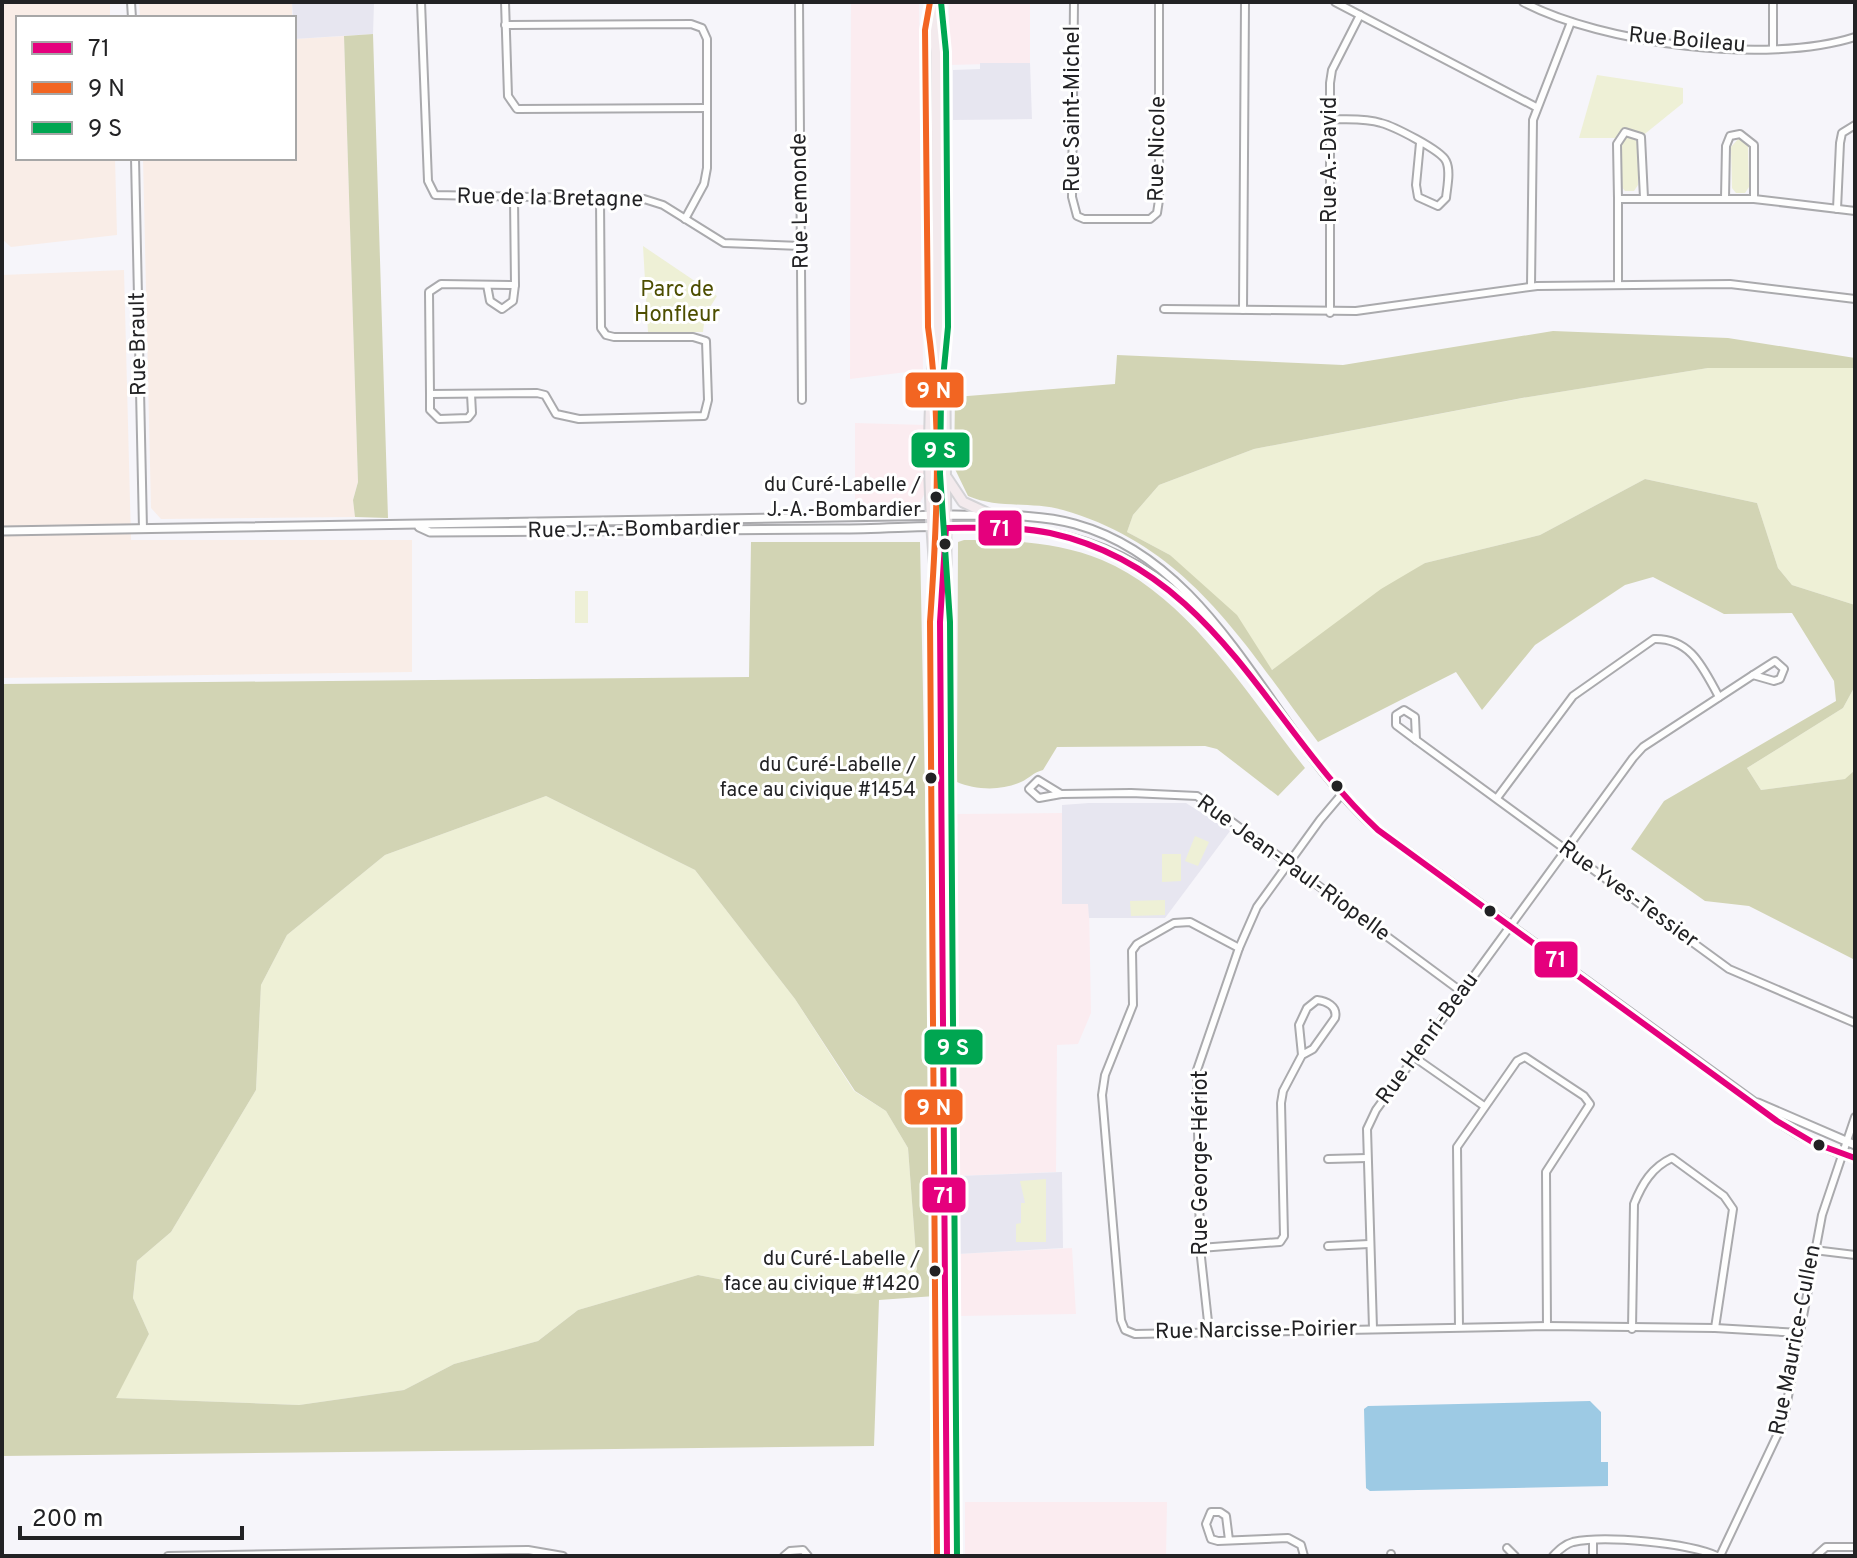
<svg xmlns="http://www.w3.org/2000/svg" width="1857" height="1558" viewBox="0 0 1857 1558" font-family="Overpass,sans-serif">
  <rect width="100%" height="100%" fill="#f6f5fa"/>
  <!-- commercial -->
  <g fill="#fbecf0">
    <path d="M851 2H919L923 370 850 379Z"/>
    <path d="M949 2H1030V63L949 65Z"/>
    <path d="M855 423 926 425V491L917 508 855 509Z"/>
    <path d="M1062 813V903L1089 904 1091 1013 1078 1044 1057 1045 1056 1172 958 1176 955 833 958 825 955 814Z"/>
    <path d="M1072 1248 1076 1314 959 1316 958 1254Z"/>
    <path d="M965 1502H1167L1166 1556H965Z"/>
  </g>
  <!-- industrial -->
  <g fill="#f9ede7">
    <path d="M2 2H110V18H18V158H115L117 235 11 247 2 239Z"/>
    <path d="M139 2H292V18H140Z"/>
    <path d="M344 36 358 482 353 499 355 517 161 519 151 508 143 158H294V39Z"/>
    <path d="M124 270 131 540H412V672L2 678V275Z"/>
  </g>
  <!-- built -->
  <g fill="#e7e6f0">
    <path d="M292 2H374L373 34 294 39Z"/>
    <path d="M980 63H1030L1032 119 953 120V70L980 69Z"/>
    <path d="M1089 803H1186L1230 831 1165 918H1089L1088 904H1062V805Z"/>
    <path d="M1062 1172 1063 1248 958 1254V1176Z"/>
  </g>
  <!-- green -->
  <g fill="#eef0d6">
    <path d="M1597 75 1683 88V103L1641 137 1635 132 1618 138H1579Z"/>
    <path d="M1628 136 1638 142V185L1634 191H1625L1621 186V145Z"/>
    <path d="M1739 138 1748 144 1749 187 1745 193H1736L1732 188 1731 147Z"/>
    <path d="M643 246 717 296 705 315 703 332H648Z"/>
    <path d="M1708 368H1855V605L1792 585 1778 568 1757 503 1645 479 1540 535 1425 563 1272 670 1170 555 1127 532 1133 515 1159 485 1254 449 1523 398Z"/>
    <rect x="575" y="591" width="13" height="32"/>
    <path d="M1855 686V770L1846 779 1761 790 1747 768 1843 708Z"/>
    <path d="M546 796 695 870 795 999 854 1091 886 1111 908 1148 917 1269 911 1282 857 1294 749 1285 698 1275 578 1310 538 1341 454 1364 404 1390 299 1405 115 1398 149 1334 133 1298 137 1261 171 1232 256 1090 261 985 287 935 385 855Z"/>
    <path d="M1195 836 1209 842 1198 866 1185 861Z"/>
    <path d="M1162 854H1181V881L1162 882Z"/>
    <path d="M1165 900V915L1131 916 1130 901Z"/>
    <path d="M1046 1179V1242H1016V1224L1021 1223V1203H1025L1020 1181Z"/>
  </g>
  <!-- forest -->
  <g fill="#d2d4b4" fill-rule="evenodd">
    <path d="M373 34 388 518 355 517 353 500 358 482 344 36Z"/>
    <path d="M1553 331 1728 338 1855 358V368H1708L1522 398 1254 449 1159 485 1133 515 1127 532 1170 555 1237 615 1272 670 1381 589 1425 563 1540 535 1645 479 1757 503 1778 568 1792 585 1855 605V686L1843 708 1747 768 1761 790 1845 779 1855 770V960L1749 906 1705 901 1631 849 1664 801 1836 701 1834 681 1792 613 1724 614 1653 577 1625 585 1535 645 1482 710 1456 672 1318 742C1244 644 1189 546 1063 510 1031 501 998 509 968 496L954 467 955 397 1115 384 1117 355 1343 365Z"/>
    <path d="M964 540C1010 540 1058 542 1102 560 1190 597 1251 700 1305 768L1278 796 1217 749 1205 746 1057 747 1043 770C1032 773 1030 778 1021 782 1002 791 975 790 957 782L958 542Z"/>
    <path d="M751 542H920L935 1296 879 1300 874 1446 2 1456V684L749 677ZM546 796 695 870 795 999 855 1091 886 1111 908 1148 917 1269 911 1282 857 1294 749 1285 698 1275 578 1310 538 1341 454 1364 404 1390 299 1405 116 1398 149 1334 133 1298 137 1261 171 1232 256 1090 261 985 287 935 385 855Z"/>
  </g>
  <!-- water -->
  <path fill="#9dcae4" d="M1590 1401 1601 1412V1462H1608V1486L1370 1491 1366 1488 1364 1409 1368 1406Z"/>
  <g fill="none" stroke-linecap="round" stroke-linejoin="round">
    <!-- minor casing -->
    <g stroke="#aaaaad" stroke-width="10">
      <g id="minor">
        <path d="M131 2 132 18"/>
        <path d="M421 2 428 181 435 195 644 199 663 205 724 243 801 246"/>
        <path d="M505 2 508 96 517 109 707 108"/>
        <path d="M799 2 802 400"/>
        <path d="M1074 2 1072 197 1077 216 1084 219H1150L1157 213 1159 200V2"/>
        <path d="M1335 2 1536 107"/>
        <path d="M1523 2C1603 44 1768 65 1855 37"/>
        <path d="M505 25 691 24 702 28 707 39V168L704 184 685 219"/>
        <path d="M1773 48V2"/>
        <path d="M1331 119C1348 120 1365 118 1381 123 1393 126 1441 150 1446 161 1451 171 1447 187 1446 198L1438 206 1418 197 1416 185 1420 143"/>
        <path d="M135 158 143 529"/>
        <path d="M514 198 515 285 441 284 429 292 430 394 537 393 545 395 556 414 579 419 704 416 708 400 706 341 693 337H614L606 335 601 328 600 198"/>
        <path d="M1725 198 1726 146 1730 136 1740 134 1754 145V199"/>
        <path d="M1618 199 1617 144 1625 132 1641 137 1644 198"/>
        <path d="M1837 209 1840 143 1842 133 1855 125"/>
        <path d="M487 285 490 301 502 309 513 301 515 285"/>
        <path d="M1618 285V199H1754L1855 211"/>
        <path d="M1531 286 1533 120 1571 22"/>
        <path d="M1164 309 1356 311 1537 286 1730 284 1855 299"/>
        <path d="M1243 310 1245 2"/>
        <path d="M1330 313V83L1332 70 1360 15"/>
        <path d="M430 394V410L439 419 468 418 472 413 471 394"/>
        <path d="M1775 661 1784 669 1780 679 1774 681 1753 675Z"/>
        <path d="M1404 710 1415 717 1416 740 1396 725V715Z"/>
        <path d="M1416 740 1729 969 1855 1023"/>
        <path d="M1061 794 1038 780 1029 789 1039 798 1061 794 1131 793 1197 796 1462 992"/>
        <path d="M1497 798 1573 696 1654 639C1691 638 1703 668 1719 697"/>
        <path d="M1239 948 1190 922 1174 923 1137 944 1132 951 1133 1005 1105 1075 1102 1095 1121 1320 1125 1330 1135 1334 1547 1326 1715 1328 1800 1333"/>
        <path d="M1414 1057 1484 1106"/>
        <path d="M1328 1159 1367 1158"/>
        <path d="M1328 1246 1369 1244"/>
        <path d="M1200 1248 1280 1242 1284 1236 1281 1103 1283 1091 1302 1055 1299 1025 1307 1008 1317 1000C1326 1001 1338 1006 1335 1018L1313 1049 1302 1055"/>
        <path d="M1814 1250 1855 1255"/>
        <path d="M1459 1327 1457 1147 1517 1061 1525 1057 1584 1096 1590 1104 1546 1172 1547 1326"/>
        <path d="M1373 1328 1367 1129 1376 1110 1633 758 1643 747 1753 675"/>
        <path d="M1632 1329 1634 1204C1642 1184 1652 1167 1672 1158L1724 1196 1733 1209 1715 1328"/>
        <path d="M1209 1331 1200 1248 1197 1070 1239 948 1257 907 1320 820 1342 794"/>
        <path d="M1229 1540 1226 1516 1220 1512H1211L1206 1524 1211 1539 1218 1541 1288 1538 1301 1545 1304 1556"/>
        <path d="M1593 1541V1556"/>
        <path d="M1507 1548 1515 1556"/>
        <path d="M168 1556 528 1550 563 1556"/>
        <path d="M784 1556 790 1551 803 1550 808 1556"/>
        <path d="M1391 1556V1554"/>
        <path d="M1553 1556C1559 1550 1565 1544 1573 1542 1605 1535 1688 1543 1717 1556"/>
        <path d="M1720 1556 1783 1423 1822 1215 1855 1117"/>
        <path d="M1816 1556 1826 1547H1855"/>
      </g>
    </g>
    <!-- tertiary casing -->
    <g stroke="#aaaaad" stroke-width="11">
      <g id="tertiary">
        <path d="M419 527 430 532C566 530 702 531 838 529 912 529 995 518 1068 537 1120 550 1165 579 1203 616"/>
        <path d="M2 531 954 515C994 516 1035 513 1075 524 1220 564 1271 737 1378 830L1754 1102C1783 1129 1817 1147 1855 1158"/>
        <path d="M1758 1103 1855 1145"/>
      </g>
    </g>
    <!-- primary casing -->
    <g stroke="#d4d3d6" stroke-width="13">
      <g id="primary">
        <path d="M931 2 936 52 938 327 945 398 946 564 942 602"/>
        <path d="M937 22 940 2"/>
        <path d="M938 327C924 417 930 531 940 622L947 1556"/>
        <path d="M947 478 963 502 991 515"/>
      </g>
    </g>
    <!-- minor -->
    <use href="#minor" stroke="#fefefe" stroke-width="6"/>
    <!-- tertiary -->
    <use href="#tertiary" stroke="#fefefe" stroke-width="7"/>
    <!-- primary -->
    <use href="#primary" stroke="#f3eaed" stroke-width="9"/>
    <!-- bus-1 casing -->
    <g stroke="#fff" stroke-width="12">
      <path id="bus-1" d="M947 1556 940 622 946 528C980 528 1016 526 1050 533 1215 569 1267 726 1378 830L1777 1121 1814 1143 1855 1158"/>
    </g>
    <!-- bus-2 casing -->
    <g stroke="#fff" stroke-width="12">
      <path id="bus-2" d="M930 2 925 30 928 327C942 424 937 524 930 622L937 1556"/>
    </g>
    <!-- bus-3 casing -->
    <g stroke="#fff" stroke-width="12">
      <path id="bus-3" d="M941 2 946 52 948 327 941 399 940 474 950 622 957 1556"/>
    </g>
    <!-- bus-1 -->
    <use href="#bus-1" stroke="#e5007d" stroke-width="6"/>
    <!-- bus-2 -->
    <use href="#bus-2" stroke="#f26522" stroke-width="6"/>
    <!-- bus-3 -->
    <use href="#bus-3" stroke="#00a651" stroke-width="6"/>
  </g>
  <!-- markers -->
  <g fill="#222224" stroke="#fff" stroke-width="3">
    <circle cx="936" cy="497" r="7"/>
    <circle cx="945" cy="544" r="7"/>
    <circle cx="931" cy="778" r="7"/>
    <circle cx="1337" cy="786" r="7"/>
    <circle cx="1490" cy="911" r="7"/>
    <circle cx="1819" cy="1145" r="7"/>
    <circle cx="935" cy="1271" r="7"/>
  </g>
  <g text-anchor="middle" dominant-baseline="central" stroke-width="6" stroke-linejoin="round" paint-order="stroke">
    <!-- bus labels -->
    <g font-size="20" fill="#222224" stroke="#fff" text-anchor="end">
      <text x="921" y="486">du Curé-Labelle /<tspan x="921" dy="25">J.-A.-Bombardier</tspan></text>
      <text x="916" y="766">du Curé-Labelle /<tspan x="916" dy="25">face au civique #1454</tspan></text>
      <text x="920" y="1260">du Curé-Labelle /<tspan x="920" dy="25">face au civique #1420</tspan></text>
    </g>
    <!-- street labels -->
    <g font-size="22" fill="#222224" stroke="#fff">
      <text transform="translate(1687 41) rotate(5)">Rue Boileau</text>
      <text transform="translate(1073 109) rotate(-90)">Rue Saint-Michel</text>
      <text transform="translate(1158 149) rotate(-89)">Rue Nicole</text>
      <text transform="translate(1330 160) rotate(-90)">Rue A.-David</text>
      <text transform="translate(550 199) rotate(1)">Rue de la Bretagne</text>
      <text transform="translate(801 201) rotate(-91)">Rue Lemonde</text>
      <text transform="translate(139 344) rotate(-91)">Rue Brault</text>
      <text transform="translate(634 530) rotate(-1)">Rue J.-A.-Bombardier</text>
      <text transform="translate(1293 869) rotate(36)">Rue Jean-Paul-Riopelle</text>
      <text transform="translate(1628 895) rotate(36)">Rue Yves-Tessier</text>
      <text transform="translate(1428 1039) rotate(-54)">Rue Henri-Beau</text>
      <text transform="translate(1201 1163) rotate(-90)">Rue George-Hériot</text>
      <text transform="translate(1256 1331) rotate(-1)">Rue Narcisse-Poirier</text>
      <text transform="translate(1796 1340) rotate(-79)">Rue Maurice-Cullen</text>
    </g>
    <!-- park labels -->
    <g font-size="22" fill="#4d4e00" stroke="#fff">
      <text x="677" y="290">Parc de<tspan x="677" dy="25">Honfleur</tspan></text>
    </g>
  </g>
  <g stroke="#fff" stroke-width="3">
    <rect x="904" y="371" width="61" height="38" rx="8" fill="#f26522"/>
    <rect x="910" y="431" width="61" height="38" rx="8" fill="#00a651"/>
    <rect x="977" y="509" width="46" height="38" rx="8" fill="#e5007d"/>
    <rect x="1533" y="940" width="46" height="39" rx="8" fill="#e5007d"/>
    <rect x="923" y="1028" width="61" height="38" rx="8" fill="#00a651"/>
    <rect x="903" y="1088" width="61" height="38" rx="8" fill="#f26522"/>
    <rect x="921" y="1176" width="46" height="38" rx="8" fill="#e5007d"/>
  </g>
  <g font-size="22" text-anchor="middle" font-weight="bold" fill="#fff">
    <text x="934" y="398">9 N</text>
    <text x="940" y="458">9 S</text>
    <text x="1000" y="536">71</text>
    <text x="1556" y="967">71</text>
    <text x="953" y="1055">9 S</text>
    <text x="934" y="1115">9 N</text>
    <text x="944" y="1203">71</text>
  </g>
  <!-- border -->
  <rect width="1857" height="1558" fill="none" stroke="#222224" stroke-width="8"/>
  <!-- legend -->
  <rect x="16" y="16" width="280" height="144" fill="#ffffff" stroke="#a7a7a7" stroke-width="2"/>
  <rect x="32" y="42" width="40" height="12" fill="#e5007d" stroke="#a7a7a7" stroke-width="2"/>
  <text x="88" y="56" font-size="24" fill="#222224">71</text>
  <rect x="32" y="82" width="40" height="12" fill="#f26522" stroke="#a7a7a7" stroke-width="2"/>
  <text x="88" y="96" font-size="24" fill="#222224">9 N</text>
  <rect x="32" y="122" width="40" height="12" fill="#00a651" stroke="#a7a7a7" stroke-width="2"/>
  <text x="88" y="136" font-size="24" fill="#222224">9 S</text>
  <!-- scale -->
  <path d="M20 1526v12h222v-12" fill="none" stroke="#222224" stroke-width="4"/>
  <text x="32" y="1526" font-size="24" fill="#222224" stroke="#ffffff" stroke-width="6" paint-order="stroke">200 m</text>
</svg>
